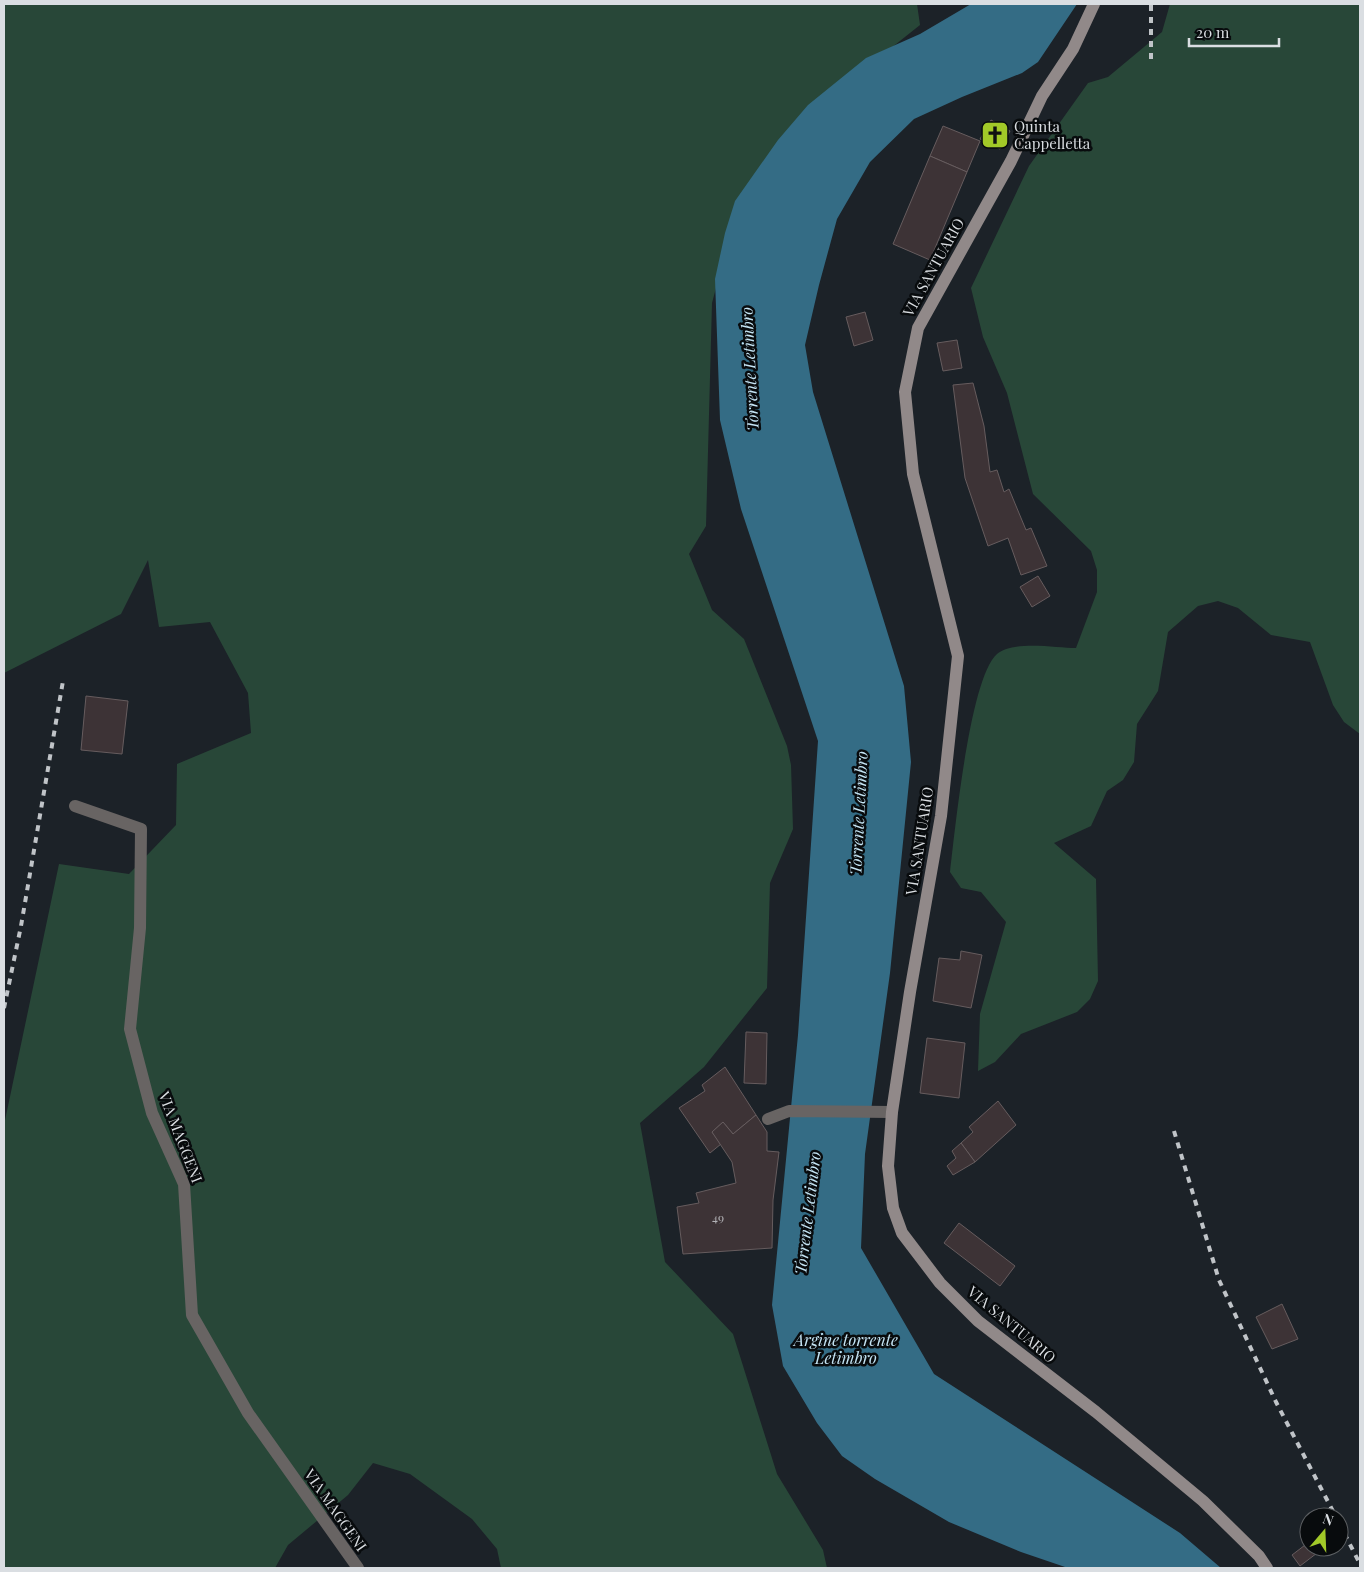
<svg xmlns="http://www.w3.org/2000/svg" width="1364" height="1572" viewBox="0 0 1364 1572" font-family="'Playfair Display',serif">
  <rect width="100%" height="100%" fill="#1c2228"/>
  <!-- green -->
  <g fill="#284738">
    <path d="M4 4H917L920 25 798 122 738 205 712 303 706 526 689 554 712 610 744 639 787 746 791 765 793 829 770 883 767 988 704 1067 640 1123 665 1262 733 1334 777 1474 823 1550 827 1568H501L497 1549 472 1519 410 1474 373 1463 348 1495 288 1545 275 1568H4V1125L59 864 129 874 176 825 177 764 251 733 248 693 210 622 159 627 148 560 121 614 4 673Z"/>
    <path d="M1170 4H1360V734L1344 722 1333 705 1310 642 1271 635 1238 608 1218 601 1198 606 1168 632 1158 691 1137 724 1134 762 1123 780 1107 791 1091 826 1054 843 1096 879 1098 981 1090 999 1077 1012 1021 1034 995 1062 978 1071 980 1014 1006 922 981 892 961 888 950 872C955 830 970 677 997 654 1014 640 1056 648 1076 648L1097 592V570L1091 551 1033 494 1007 393 983 337 971 288 1029 166 1088 83 1108 77 1162 32Z"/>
  </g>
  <!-- water -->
  <path fill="#346c85" d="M971 4H1077L1038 62 1022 73 962 97 914 119 870 162 837 219 819 285 805 345 813 392 904 686 911 762 890 973 865 1154 861 1248 934 1374 1180 1533 1221 1568H1068L1021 1552 949 1522 875 1479 842 1456 817 1423 783 1366 772 1305 798 1035 818 741 741 509 720 420 715 279 725 233 735 201 778 140 808 105 866 58 920 34Z"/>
  <!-- building -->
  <g fill="#3d3336" stroke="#665c5e">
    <path d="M991 120 1010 131 1000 149 980 139Z"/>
    <path d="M943 126 980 141 967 172 930 156Z"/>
    <path d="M930 156 967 172 930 260 893 244Z"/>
    <path d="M865 312 873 340 854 346 846 317Z"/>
    <path d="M957 340 962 368 943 371 937 343Z"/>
    <path d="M973 383 984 426 990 472 997 470 1004 492 1009 489 1026 530 1031 528 1047 566 1021 575 1008 538 988 546 965 478 953 385Z"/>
    <path d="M1038 576 1050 596 1032 607 1020 587Z"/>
    <path d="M86 696 128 701 122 754 81 750Z"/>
    <path d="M961 951 982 955 971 1008 933 1001 939 958 960 960Z"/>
    <path d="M746 1032 767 1033 766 1084 744 1083Z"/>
    <path d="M927 1038 965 1043 959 1098 920 1093Z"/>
    <path d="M725 1067 756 1115 733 1134 723 1122 712 1132 721 1144 710 1153 679 1108 705 1091 702 1085Z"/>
    <path d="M998 1101 1016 1125 975 1162 961 1143 973 1132 969 1127Z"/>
    <path d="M756 1115 767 1132V1151L779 1152 773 1200 772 1248 683 1254 677 1207 699 1203 696 1193 736 1183 732 1162 712 1132 723 1122 733 1134Z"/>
    <path d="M961 1143 975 1162 953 1175 947 1166 956 1158 952 1151Z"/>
    <path d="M959 1223 1015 1266 1000 1286 944 1243Z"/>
    <path d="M1282 1304 1298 1339 1272 1349 1256 1317Z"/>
    <path d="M1309 1542V1547H1319L1321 1550 1300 1566 1292 1555Z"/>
  </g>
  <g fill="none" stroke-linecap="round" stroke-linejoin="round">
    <!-- street -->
    <g stroke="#686463" stroke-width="12">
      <path d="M75 806 141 829 140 928 130 1029 152 1113 184 1184 192 1315 248 1413 358 1568"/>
      <path d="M768 1119 789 1111 892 1112"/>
    </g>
    <!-- secondary -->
    <path stroke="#918989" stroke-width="12" d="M1094 4 1073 49 1042 96 1011 161 918 328 905 392 913 474 958 656 941 816 910 992 892 1112 888 1166 893 1208 902 1233 940 1283 978 1321 1096 1412 1203 1501 1259 1556 1267 1568"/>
    <!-- rail -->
    <g stroke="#c0c4c8" stroke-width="4" stroke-dasharray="6 6" stroke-linecap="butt">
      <path d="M1151 59V4"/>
      <path d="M4 1008 21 926 63 681"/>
      <path d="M1174 1131 1219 1280 1276 1402 1336 1517"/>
      <path d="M1339 1523 1360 1564"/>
    </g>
  </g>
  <!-- icons -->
  <defs>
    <g id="church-square" transform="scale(1.4375)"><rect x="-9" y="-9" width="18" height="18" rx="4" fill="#a2c928" stroke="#080b0d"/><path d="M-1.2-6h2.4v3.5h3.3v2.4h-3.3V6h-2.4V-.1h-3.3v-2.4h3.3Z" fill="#111"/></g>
  </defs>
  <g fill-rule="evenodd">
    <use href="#church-square" x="995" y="135"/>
  </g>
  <g text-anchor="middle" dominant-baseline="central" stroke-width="5" stroke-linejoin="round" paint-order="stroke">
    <!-- number labels -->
    <g font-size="12" fill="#b3b3b7">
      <text x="718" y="1217">49</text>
    </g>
    <!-- poi labels -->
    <g font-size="15" fill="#dadee2" stroke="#080b0d" text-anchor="start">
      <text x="1014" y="126">Quinta<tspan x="1014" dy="17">Cappelletta</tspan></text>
    </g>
    <!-- street labels -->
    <g font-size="15" fill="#dadee2" stroke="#080b0d">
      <text transform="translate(933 267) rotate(-61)">VIA SANTUARIO</text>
      <text transform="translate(919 841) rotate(-81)">VIA SANTUARIO</text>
      <text transform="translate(181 1137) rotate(69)">VIA MAGGENI</text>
      <text transform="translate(1012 1324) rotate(40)">VIA SANTUARIO</text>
      <text transform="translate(336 1510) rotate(55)">VIA MAGGENI</text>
    </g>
    <!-- water labels -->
    <g font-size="16" font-style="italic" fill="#c5e5f5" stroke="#080b0d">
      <text transform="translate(749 369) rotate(-93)">Torrente Letimbro</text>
      <text transform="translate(858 813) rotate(-87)">Torrente Letimbro</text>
      <text transform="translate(807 1213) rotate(-83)">Torrente Letimbro</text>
      <text x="846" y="1339">Argine torrente<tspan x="846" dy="18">Letimbro</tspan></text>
    </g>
  </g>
  <!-- border -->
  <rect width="1364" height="1572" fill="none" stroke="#dadee2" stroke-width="10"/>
  <!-- north arrow -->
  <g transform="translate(1324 1532) rotate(19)"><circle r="24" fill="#080b0d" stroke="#5c5f62"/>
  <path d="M0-4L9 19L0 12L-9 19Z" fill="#a2c928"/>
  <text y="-8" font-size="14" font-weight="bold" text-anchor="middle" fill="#dadee2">N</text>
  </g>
  <!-- scale -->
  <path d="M1189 38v8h90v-8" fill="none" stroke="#dadee2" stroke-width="2.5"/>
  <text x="1196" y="38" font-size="15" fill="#dadee2" stroke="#080b0d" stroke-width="4" paint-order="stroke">20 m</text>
</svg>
